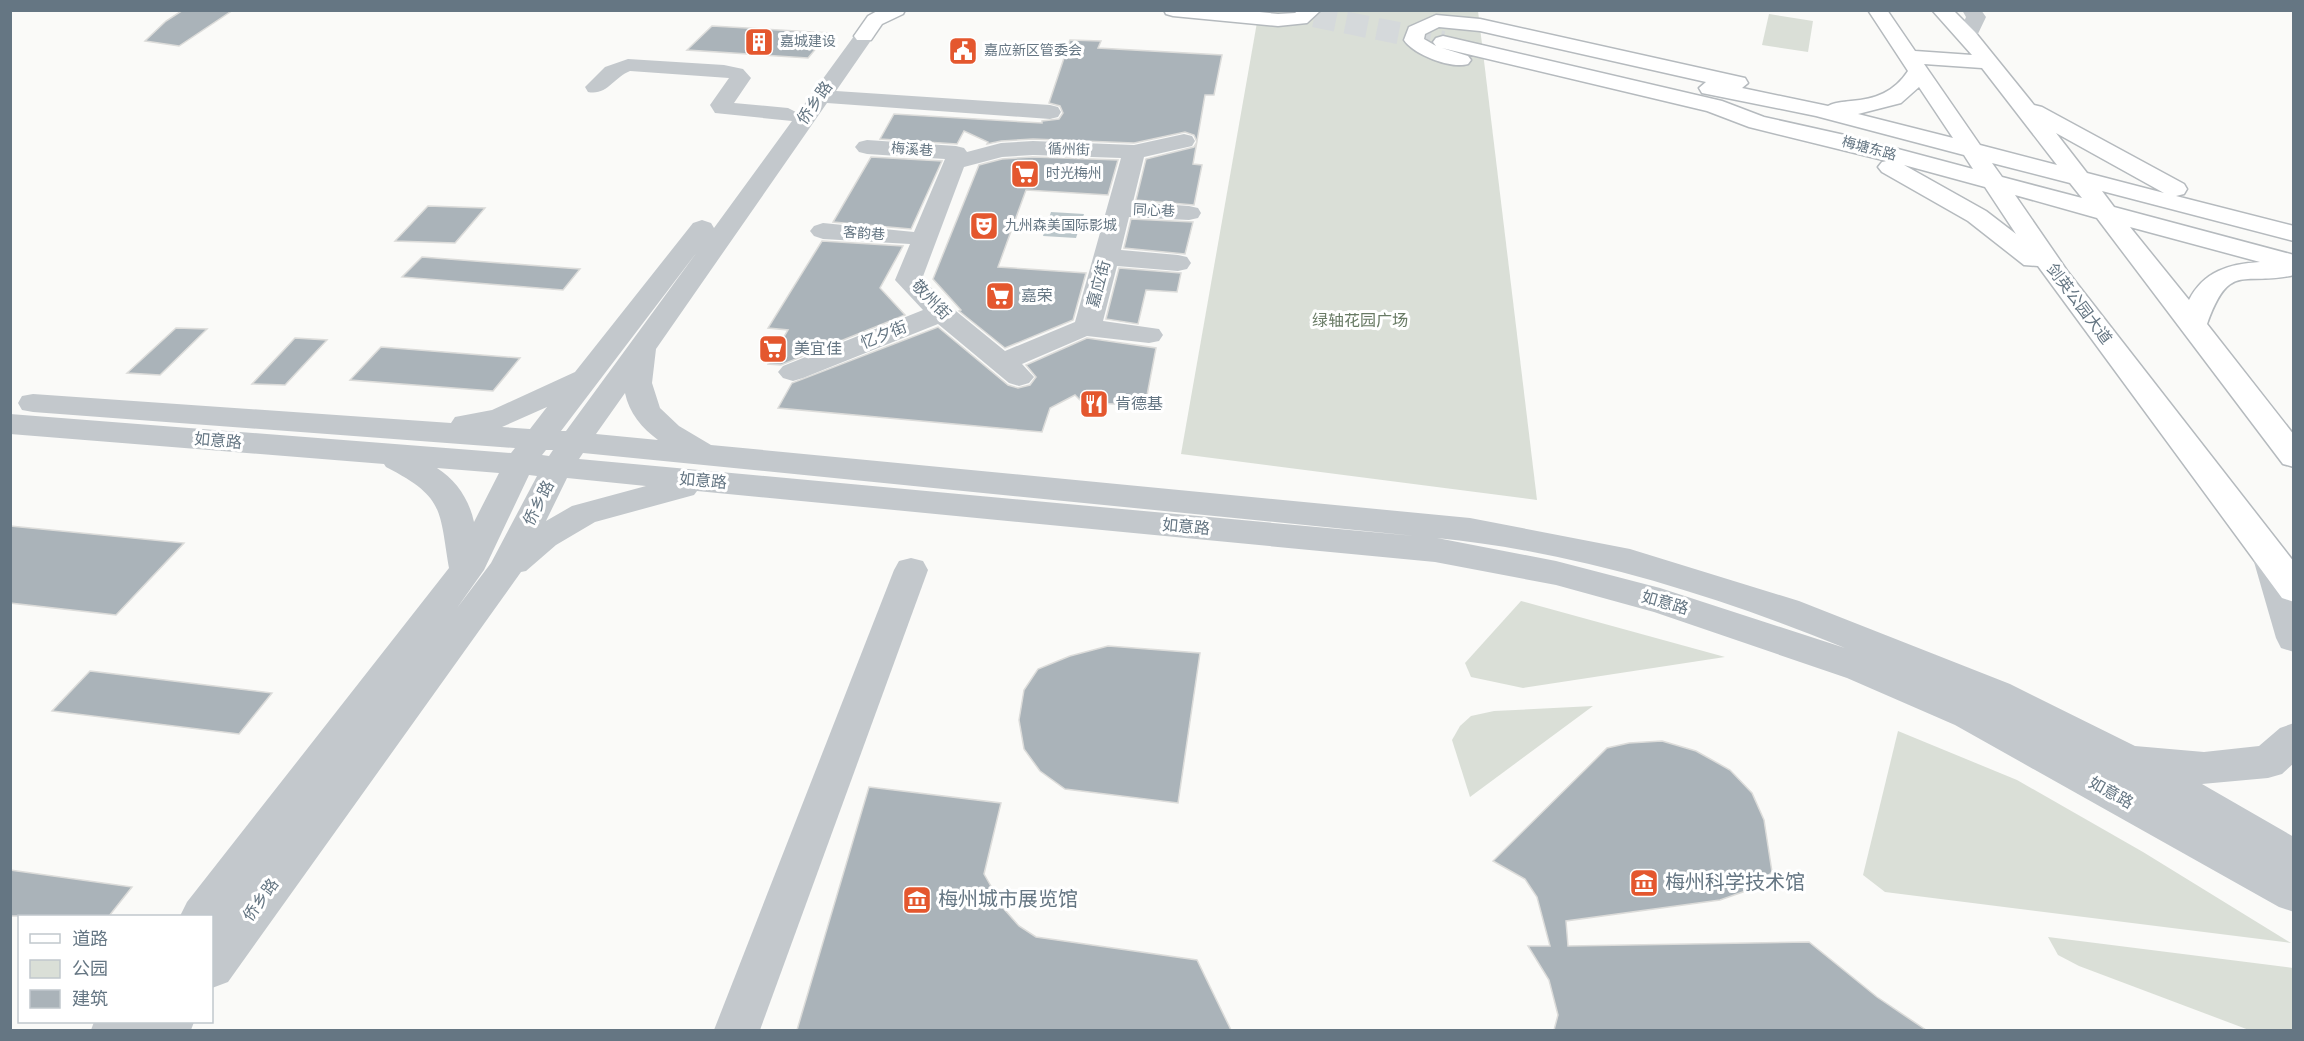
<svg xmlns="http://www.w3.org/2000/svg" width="2304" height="1041" viewBox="0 0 2304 1041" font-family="'Alegreya Sans','Noto Sans SC',sans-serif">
  <rect width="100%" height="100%" fill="#fafaf8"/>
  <!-- green -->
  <g fill="#dadfd7">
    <path d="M1259 11H1478L1537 500 1181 454Z"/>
    <path d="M1769 14 1813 21 1808 52 1762 45Z"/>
    <path d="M1521 601 1725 657 1523 688 1471 677 1465 663Z"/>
    <path d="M1593 706 1470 797 1452 740 1460 726 1471 716 1494 711Z"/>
    <path d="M1898 731 2017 780 2143 852 2291 943 1885 892 1863 875Z"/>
    <path d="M2048 937 2293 968V1030H2249L2079 966 2058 955Z"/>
  </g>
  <!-- water -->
  <path fill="#bbc7cb" d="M1051 212 1084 214 1076 238 1043 236Z"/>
  <!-- building -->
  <g fill="#aab3b9" stroke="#dcdcda" stroke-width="1.5">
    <path d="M183 10H233L179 46 145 41 166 21Z"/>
    <path d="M712 26 829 33 808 58 687 50Z"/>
    <path d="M1070 40 1101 41 1098 48 1222 55 1214 95H1205L1193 164 1202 165 1194 205 1136 200 1146 159 1194 147 1197 142 1194 135 1185 132 1134 143 1033 139 1001 141 987 144 988 142 964 131 957 144 880 139 894 114 1042 123V121L1059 119 1063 113 1060 106 1049 103Z"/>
    <path d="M871 157 942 161 911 229 833 222Z"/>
    <path d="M1033 157 1118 160 1108 195 1026 190 998 267 1086 273 1073 320 1005 348 959 311 961 310 933 279 979 165 1002 159Z"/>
    <path d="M428 206 485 208 455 243 395 241Z"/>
    <path d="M1131 219 1193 222 1185 254 1124 248Z"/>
    <path d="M822 241 903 246 880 288 905 315 781 365 768 364 788 330 768 328Z"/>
    <path d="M422 257 580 269 563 290 402 277Z"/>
    <path d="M1119 268 1181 273 1177 292 1146 290 1138 324 1106 319Z"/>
    <path d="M938 327 1008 385 1018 388 1030 385 1036 377 1026 365 1087 338 1156 348 1145 406 1082 402 1075 395 1050 408 1042 432 778 408 792 383Z"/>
    <path d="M176 328 207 329 160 375 127 373Z"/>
    <path d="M295 338 327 340 285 385 252 384Z"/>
    <path d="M381 347 520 358 493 391 350 380Z"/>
    <path d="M10 526 184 543 116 615 10 603Z"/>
    <path d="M1108 646 1200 653 1178 803 1065 789 1040 771 1024 749 1019 720 1024 690 1038 669 1070 656Z"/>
    <path d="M90 671 272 693 239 734 52 711Z"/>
    <path d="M1662 741 1696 751 1730 770 1752 793 1764 820 1772 872 1757 887 1720 900 1566 921 1568 946 1809 942 1877 997 1926 1030H1554L1558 1015 1549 980 1528 946H1550L1537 897 1525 879 1493 861 1607 748 1629 743Z"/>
    <path d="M869 787 1001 803 984 874 1004 909 1019 926 1036 937 1197 960 1231 1030H797Z"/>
    <path d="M10 870 132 887 109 916H10Z"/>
  </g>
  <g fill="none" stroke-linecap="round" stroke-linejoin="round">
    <!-- major-tunnel -->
    <path stroke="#d5d9db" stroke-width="22" stroke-dasharray="22 10" stroke-linecap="butt" d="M1283 10 1443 42"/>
    <!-- major casing -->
    <g stroke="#b5babe" stroke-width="3">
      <g id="major">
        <path d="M879 10H905L903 14 882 24 871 40H857L854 36 868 16Z"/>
        <path d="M1164 10H1240L1278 14 1295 13 1299 10H1321L1307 23 1278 26 1173 16 1166 14Z"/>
        <path d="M1868 10H1887L1915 51 1972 55 1932 10H1953L1975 32 2034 105 2042 107 2184 184 2187 189 2184 194 2176 196 2294 226V241L2102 191 2114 207 2294 255V275C2243 287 2230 260 2207 324L2294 435V467L2283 464 2097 218 2015 195 2068 272 2294 562V602L2282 598 2038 266 2024 265 1968 221 1882 172 1878 167 1882 162 1887 161 1749 127 1707 111 1442 48 1468 56 1471 60 1468 64C1451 69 1414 55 1404 40L1409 27 1436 15 1480 19 1745 78 1748 83 1742 88 1828 106C1835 102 1843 102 1851 101 1876 99 1894 92 1908 71ZM1439 27 1480 31 1706 82 1699 88 1702 93 1816 116 1964 155 1973 169 1849 136 1764 117 1722 101 1443 36 1436 38 1433 42 1436 46 1424 39 1425 34ZM1924 64 1982 68 2057 165 1980 145ZM1919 87 1953 138 1858 114 1901 103ZM2056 133 2164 193 2087 173ZM1992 163 2070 183 2082 198 2002 177ZM1904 165 1985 187 2016 234 1986 211ZM2130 227 2260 262C2229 264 2204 271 2189 300Z"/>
      </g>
    </g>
    <!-- minor -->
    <g fill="#c3c8cc" fill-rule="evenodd">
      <path d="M1962 10H1981L1986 17 1975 40H1961L1958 36 1966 17Z"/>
      <path d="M864 30 871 32 874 36 836 91 1050 105 1058 107 1061 112 1058 117 1050 119 827 103 656 349 652 383 660 408 679 426 711 445 1470 518 1630 549 1799 601 2010 684 2135 746 2204 752 2259 746 2280 728 2294 723V763L2282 774 2268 778 2202 784 2294 837V912L2279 907 1955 725 1847 678 1654 612 1556 585 1435 562 697 491 694 495 595 522 556 545 526 571 521 572 228 982 212 988V916H180L187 902 449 568C439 508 444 497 386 467L384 464 10 434V414L511 453 515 448 33 412 22 410 18 403 22 396 33 394 451 423 455 417 492 410 575 372 693 223 702 220 711 223 714 228 792 121 715 113 710 105 729 78 630 71C614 77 607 96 588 92L585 87 605 67 628 59 724 65 743 69 751 78 734 103 788 108 798 113 857 32ZM697 252 566 431H561ZM625 393C629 413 642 428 658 440L596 434ZM547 407 530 429 502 427ZM546 450H553L549 456 542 455ZM583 453 1415 536 579 459ZM437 468 499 473 474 522C469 499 456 480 437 468ZM529 475 537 476 491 563 457 608 484 570ZM567 478 646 486 572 506 546 521ZM1437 538C1577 552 1714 595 1845 648L1660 588 1556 561Z"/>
      <path d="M1184 134 1192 136 1195 141 1192 146 1144 157 1133 202 1189 206 1198 208 1201 213 1198 218 1189 220 1129 217 1121 250 1178 255 1187 257 1191 263 1187 269 1178 271 1117 266 1103 321 1159 329 1163 335 1159 341 1149 343 1087 336 1022 364 1034 377 1029 383 1019 386 1009 383 938 324 803 378 793 381 783 378 778 372 783 366 923 310 895 280 910 244 823 239 814 236 810 231 814 226 823 223 914 232 945 159 867 154 859 152 855 147 859 142 867 140 956 146 964 148 967 152 1001 143 1033 141 1134 145ZM1033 155 1121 158 1075 322 1005 351 951 307 922 279 964 167 1002 157Z"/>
      <path d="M2269 543 2281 546 2294 579V652L2281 648 2276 638 2252 555 2257 546Z"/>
      <path d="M911 558 923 561 928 570 760 1030H714L894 570 899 561Z"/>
      <path d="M94 1022H194L191 1030H91Z"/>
    </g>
    <!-- major -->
    <use href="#major" fill="#fff" fill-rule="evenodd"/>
  </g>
  <!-- icons -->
  <defs>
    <g id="building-square" transform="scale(1.5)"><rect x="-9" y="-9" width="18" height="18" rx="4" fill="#e4572e" stroke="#fff"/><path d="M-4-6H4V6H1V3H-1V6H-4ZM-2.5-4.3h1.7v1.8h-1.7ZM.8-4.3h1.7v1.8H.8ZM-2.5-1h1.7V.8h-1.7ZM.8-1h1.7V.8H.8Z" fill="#fff"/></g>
    <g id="civic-square" transform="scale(1.5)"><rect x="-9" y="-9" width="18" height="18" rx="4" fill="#e4572e" stroke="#fff"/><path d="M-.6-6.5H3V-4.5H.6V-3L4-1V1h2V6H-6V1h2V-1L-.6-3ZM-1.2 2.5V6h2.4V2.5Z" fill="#fff"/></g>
    <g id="supermarket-square" transform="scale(1.5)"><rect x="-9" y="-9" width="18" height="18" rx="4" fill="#e4572e" stroke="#fff"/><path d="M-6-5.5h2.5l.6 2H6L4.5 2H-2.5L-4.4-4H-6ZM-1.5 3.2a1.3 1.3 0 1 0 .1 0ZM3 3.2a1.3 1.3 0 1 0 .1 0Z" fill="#fff"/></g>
    <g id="theatre-square" transform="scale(1.5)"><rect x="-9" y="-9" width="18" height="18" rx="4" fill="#e4572e" stroke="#fff"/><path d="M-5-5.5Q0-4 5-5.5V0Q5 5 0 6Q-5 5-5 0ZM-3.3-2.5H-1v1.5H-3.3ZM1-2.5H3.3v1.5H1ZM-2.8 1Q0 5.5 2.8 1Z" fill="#fff"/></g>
    <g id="restaurant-square" transform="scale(1.5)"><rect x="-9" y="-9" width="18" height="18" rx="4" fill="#e4572e" stroke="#fff"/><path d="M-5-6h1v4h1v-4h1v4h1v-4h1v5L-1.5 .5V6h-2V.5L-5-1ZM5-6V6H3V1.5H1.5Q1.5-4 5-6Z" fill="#fff"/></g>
    <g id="museum-square" transform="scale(1.5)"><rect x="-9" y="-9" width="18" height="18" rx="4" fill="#e4572e" stroke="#fff"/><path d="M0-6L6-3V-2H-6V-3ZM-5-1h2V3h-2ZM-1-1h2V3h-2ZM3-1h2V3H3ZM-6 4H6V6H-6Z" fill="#fff"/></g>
  </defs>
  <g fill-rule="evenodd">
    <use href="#building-square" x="759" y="42"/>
    <use href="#civic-square" x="963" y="51"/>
    <use href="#supermarket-square" x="1025" y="174"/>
    <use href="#theatre-square" x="984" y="226"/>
    <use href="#supermarket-square" x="1000" y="296"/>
    <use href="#supermarket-square" x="773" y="349"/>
    <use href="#restaurant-square" x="1094" y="404"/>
    <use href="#museum-square" x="1644" y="883"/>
    <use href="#museum-square" x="917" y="900"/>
  </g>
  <g text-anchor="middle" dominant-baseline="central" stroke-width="6" stroke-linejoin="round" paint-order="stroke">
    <!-- far-poi labels -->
    <g font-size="14" fill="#657683" stroke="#fff" text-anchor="start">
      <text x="780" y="42">嘉城建设</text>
      <text x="984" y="51">嘉应新区管委会</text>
      <text x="1046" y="174">时光梅州</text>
      <text x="1005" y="226">九州森美国际影城</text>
    </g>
    <!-- far-street labels -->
    <g font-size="14" fill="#657683" stroke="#fff">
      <text transform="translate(1869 149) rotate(15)">梅塘东路</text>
      <text transform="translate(912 150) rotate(4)">梅溪巷</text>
      <text transform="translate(1069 150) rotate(2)">循州街</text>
      <text transform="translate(1154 211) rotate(3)">同心巷</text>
      <text transform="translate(864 234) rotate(4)">客韵巷</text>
    </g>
    <!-- street labels -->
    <g font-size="16" fill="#657683" stroke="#fff">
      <text transform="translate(815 103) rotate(-55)">侨乡路</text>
      <text transform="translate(1099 284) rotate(-75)">嘉应街</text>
      <text transform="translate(931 300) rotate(46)">敬州街</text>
      <text transform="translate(2079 304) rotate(53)">剑英公园大道</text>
      <text transform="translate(884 335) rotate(-22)">忆夕街</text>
      <text transform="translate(218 441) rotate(5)">如意路</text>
      <text transform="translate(703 481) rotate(5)">如意路</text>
      <text transform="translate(539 503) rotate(-63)">侨乡路</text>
      <text transform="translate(1186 527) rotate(5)">如意路</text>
      <text transform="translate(1665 603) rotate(16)">如意路</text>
      <text transform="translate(2111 793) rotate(29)">如意路</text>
      <text transform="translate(261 900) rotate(-54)">侨乡路</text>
    </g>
    <!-- poi labels -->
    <g font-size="16" fill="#657683" stroke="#fff" text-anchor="start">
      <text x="1021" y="296">嘉荣</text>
      <text x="794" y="349">美宜佳</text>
      <text x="1115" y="404">肯德基</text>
    </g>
    <!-- park labels -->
    <g font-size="16" fill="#687a64" stroke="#fff">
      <text x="1360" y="321">绿轴花园广场</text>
    </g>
    <!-- near-poi labels -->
    <g font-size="20" fill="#657683" stroke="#fff" text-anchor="start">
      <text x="1665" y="883">梅州科学技术馆</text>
      <text x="938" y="900">梅州城市展览馆</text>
    </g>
  </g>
  <!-- border -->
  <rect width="2304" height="1041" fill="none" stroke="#657683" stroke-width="24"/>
  <!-- legend -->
  <rect x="18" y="915" width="195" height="108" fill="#ffffff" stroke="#c1c8cd" stroke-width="1.5"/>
  <rect x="30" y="934" width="30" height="9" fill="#ffffff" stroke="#c1c8cd" stroke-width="1.5"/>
  <text x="72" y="945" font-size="18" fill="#657683">道路</text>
  <rect x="30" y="960" width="30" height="18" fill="#dadfd7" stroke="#c1c8cd" stroke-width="1.5"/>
  <text x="72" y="975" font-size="18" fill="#657683">公园</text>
  <rect x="30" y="990" width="30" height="18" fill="#aab3b9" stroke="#c1c8cd" stroke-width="1.5"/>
  <text x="72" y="1005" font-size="18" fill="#657683">建筑</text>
</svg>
